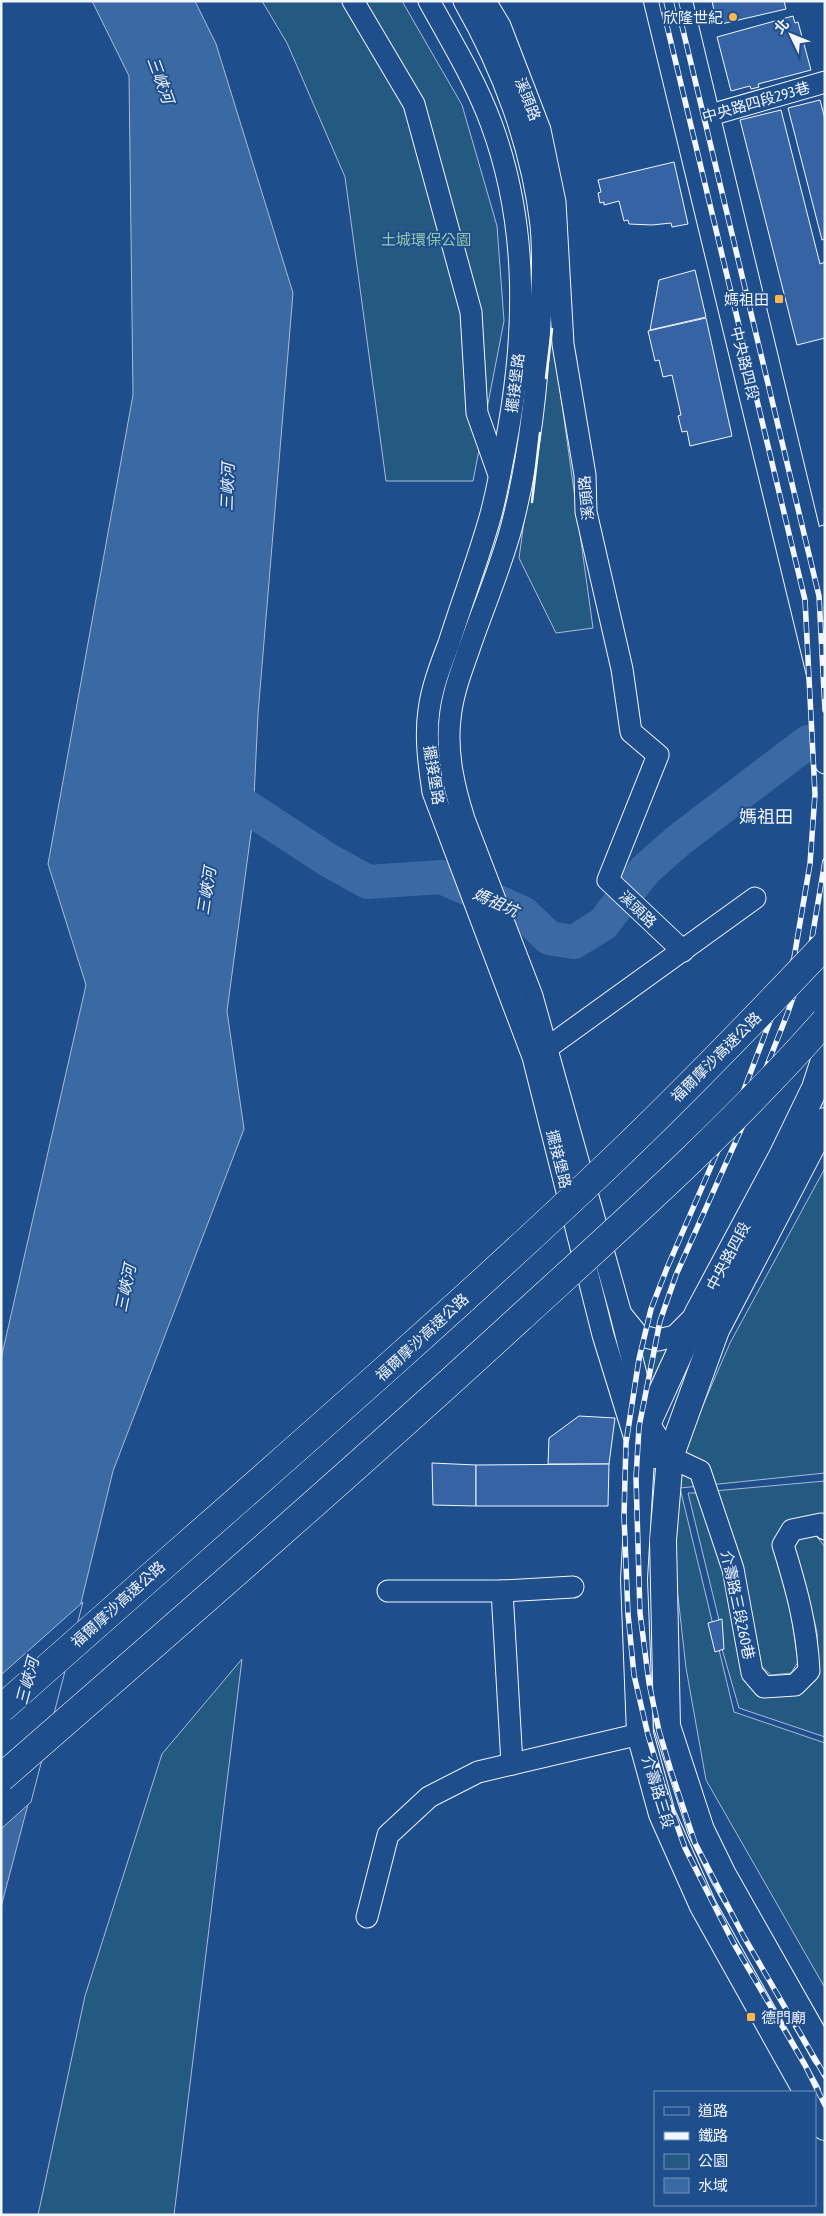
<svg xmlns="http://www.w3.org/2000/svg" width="826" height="2216" viewBox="0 0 826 2216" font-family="'Asap Condensed','Noto Sans TC',sans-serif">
  <rect width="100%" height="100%" fill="#1f4e8c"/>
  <!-- green -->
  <g fill="#245a82" stroke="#a8bbd7">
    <path d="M262 1H402L462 105 497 226 504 321 473 481H386L345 177 287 43Z"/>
    <path d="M551 325 593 628 556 633 519 558Z"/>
    <path d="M825 1168V1473L680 1488 734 1712 825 1743V1988L706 1780 686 1668 672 1543 677 1465 730 1343Z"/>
    <path d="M641 1346H668L648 1389Z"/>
    <path d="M825 1481V1516L789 1522 788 1594 798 1662 791 1673 771 1675 761 1666 714 1491Z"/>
    <path d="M688 1493H699L764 1697 802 1693 819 1675 817 1632 805 1584 793 1549 798 1537 815 1534 825 1547V1737L739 1708 722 1649 721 1619 719 1620Z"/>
    <path d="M242 1659 174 2215H38L85 1996 162 1754Z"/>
  </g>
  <!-- water -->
  <path fill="#3b69a3" stroke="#a8bbd7" d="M92 1H195L216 44 293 293 258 714 253 818 227 1011 244 1129 113 1471 80 1607 1 1907V1359L86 985 48 864 133 395 129 76Z"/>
  <!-- pier -->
  <path fill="#1f4e8c" stroke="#a8bbd7" d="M83 1602 31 1802 1 1829V1675Z"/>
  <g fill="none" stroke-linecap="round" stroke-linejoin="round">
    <!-- river -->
    <path stroke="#3b69a3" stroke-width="34" d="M218 788 328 860 368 882 441 877 523 913 549 938 574 942 603 924 645 870 679 840 808 742"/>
  </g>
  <!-- building -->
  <g fill="#3563a3" stroke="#f2f6ff">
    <path d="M712 1H784L786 9 717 25Z"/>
    <path d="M793 16 795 23 798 22 811 70 758 84 759 87 751 89 750 86 731 91 717 37Z"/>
    <path d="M820 100 825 119V239L822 240 788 108Z"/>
    <path d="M781 110 820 264 825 262V338L797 345 740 120Z"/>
    <path d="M674 162 688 224 672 227 671 223 652 225 629 224 628 220 624 221 619 201 604 205V202L600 203 598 193 601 192 598 180Z"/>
    <path d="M695 270 706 317 650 330 659 280Z"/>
    <path d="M706 318 732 436 690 446 687 431 682 432 678 416 681 415 672 375 663 377 659 360 655 361 648 331Z"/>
    <path d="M579 1416 615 1418 609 1464H548L549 1438Z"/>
    <path d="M432 1463 476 1465V1506L433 1505Z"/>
    <path d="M609 1464 608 1506H476V1465Z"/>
    <path d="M722 1619 724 1649 715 1652 708 1623Z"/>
  </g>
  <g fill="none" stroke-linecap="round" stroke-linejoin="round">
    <!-- minor casing -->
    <g stroke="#f2f6ff" stroke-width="23">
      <g id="minor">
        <path d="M353 1 414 104 471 312 477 413 499 475"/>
        <path d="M429 1C451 41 475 80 491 123 530 228 526 340 505 448 500 473 496 498 489 521 477 562 462 602 449 643 441 664 432 687 429 710 425 737 429 765 433 792L533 1057 603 1335 641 1458 670 1457 700 1471 733 1569 752 1673 764 1687 795 1685 809 1671C807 1626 796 1587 783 1545L792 1530 821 1524 825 1529"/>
        <path d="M464 1C503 69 532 147 541 225 544 257 542 291 540 323 537 390 529 459 512 525 501 567 483 608 469 649 461 672 452 695 450 719 446 753 454 787 464 819L532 996 620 1311 648 1422 670 1457"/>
        <path d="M485 1 500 26 540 130 555 202 563 344 585 475 586 512 622 669 631 732 658 755 608 880 683 951"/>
        <path d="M693 120 825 82"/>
        <path d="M796 552 825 536"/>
        <path d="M820 678 825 763"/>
        <path d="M536 1056 755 898"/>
        <path d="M621 1314 638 1335 658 1340 675 1336 692 1319"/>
        <path d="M388 1591H502L573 1587"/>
        <path d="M502 1591 512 1764"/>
        <path d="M367 1917 388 1835 429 1797 478 1772 640 1734"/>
      </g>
    </g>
    <!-- major casing -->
    <g stroke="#f2f6ff" stroke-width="28">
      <g id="major">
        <path d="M657 1 825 695"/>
        <path d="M679 1 825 608"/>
        <path d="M825 1121 716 1330 670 1457 663 1540 667 1726 701 1830 723 1875 825 2055"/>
        <path d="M807 2092 703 1906 662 1814 640 1734 634 1579 641 1458 648 1422 698 1313 782 1156 815 1088 825 1057"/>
        <path d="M815 2108 825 2127"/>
      </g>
    </g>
    <!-- minor -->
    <use href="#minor" stroke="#1f4e8c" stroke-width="21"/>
    <!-- major -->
    <use href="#major" stroke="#1f4e8c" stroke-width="26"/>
    <!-- rail casing -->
    <g stroke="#f2f6ff" stroke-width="5.5">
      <g id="rail">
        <path d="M661 1 805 600 815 794 810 864 794 958 742 1095 667 1268 651 1309 639 1359 626 1443 624 1516 628 1614 634 1675 648 1735 663 1785 685 1848 733 1942 805 2065 825 2105"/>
        <path d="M676 1 819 596 825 710"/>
        <path d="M825 861 811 944 788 1012 748 1114 676 1275 660 1321 639 1427 636 1478 640 1613 649 1683 659 1731 671 1771 695 1843 744 1937 825 2076"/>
      </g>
    </g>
    <!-- rail -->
    <use href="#rail" stroke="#1f4e8c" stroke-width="4" stroke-dasharray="11" stroke-linecap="butt"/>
    <!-- highway-bridge casing -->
    <g stroke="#f2f6ff" stroke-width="29" stroke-linecap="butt">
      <g id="highway-bridge">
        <path d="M1 1709C204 1528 410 1353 607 1166 682 1095 754 1020 825 945"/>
        <path d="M1 1778C175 1626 349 1475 519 1319 624 1223 731 1128 825 1021"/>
      </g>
    </g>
    <!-- highway-bridge -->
    <use href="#highway-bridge" stroke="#1f4e8c" stroke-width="28"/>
    <!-- wall -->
    <g stroke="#f2f6ff" stroke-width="2.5">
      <path d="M546 378 552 329"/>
      <path d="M532 502 540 433"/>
    </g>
  </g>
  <!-- markers -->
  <g fill="#ffb74d" stroke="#1f4e8c" stroke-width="2">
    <circle cx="733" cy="17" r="5"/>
    <rect x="774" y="294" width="10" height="10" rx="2.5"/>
    <rect x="746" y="2012" width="10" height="10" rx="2.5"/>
  </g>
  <g text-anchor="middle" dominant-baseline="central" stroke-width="4" stroke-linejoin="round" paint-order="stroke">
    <!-- poi labels -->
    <g font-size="15" fill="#f2f6ff" stroke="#1f4e8c" text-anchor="end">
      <text x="723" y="17">欣隆世紀</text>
      <text x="769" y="299">媽祖田</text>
      <text x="761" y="2017" text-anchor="start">德門廟</text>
    </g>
    <!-- street labels -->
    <g font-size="15" fill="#f2f6ff" stroke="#1f4e8c">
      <text transform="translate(528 99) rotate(69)">溪頭路</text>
      <text transform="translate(756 102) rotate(-16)">中央路四段293巷</text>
      <text transform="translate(745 363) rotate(76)">中央路四段</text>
      <text transform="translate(515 383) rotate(-83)">擺接堡路</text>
      <text transform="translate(586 498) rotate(-95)">溪頭路</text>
      <text transform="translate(434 775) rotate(81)">擺接堡路</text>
      <text transform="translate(638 909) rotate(44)">溪頭路</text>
      <text transform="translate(716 1057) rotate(-45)">福爾摩沙高速公路</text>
      <text transform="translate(559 1159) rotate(76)">擺接堡路</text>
      <text transform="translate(728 1256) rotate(-62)">中央路四段</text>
      <text transform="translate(422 1337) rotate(-43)">福爾摩沙高速公路</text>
      <text transform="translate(118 1604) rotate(-42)">福爾摩沙高速公路</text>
      <text transform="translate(738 1605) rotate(78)">介壽路三段260巷</text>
      <text transform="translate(658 1792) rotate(73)">介壽路三段</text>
    </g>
    <!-- park labels -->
    <g font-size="15" fill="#97c8a6" stroke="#1f4e8c">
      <text x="426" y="239">土城環保公園</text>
    </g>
    <!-- water labels -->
    <g font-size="16" font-style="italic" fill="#f2f6ff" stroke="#1f4e8c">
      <text transform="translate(161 80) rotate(70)">三峽河</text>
      <text transform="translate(227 487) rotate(-88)">三峽河</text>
      <text transform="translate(206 891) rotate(-81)">三峽河</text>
      <text transform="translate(496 902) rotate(24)">媽祖坑</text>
      <text transform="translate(125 1288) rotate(-78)">三峽河</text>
      <text transform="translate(27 1681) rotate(-75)">三峽河</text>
    </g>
    <!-- quarter labels -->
    <g font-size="18" fill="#f2f6ff" stroke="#1f4e8c">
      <text x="766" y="816">媽祖田</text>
    </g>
  </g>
  <!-- border -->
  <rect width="826" height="2216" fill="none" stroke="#f2f6ff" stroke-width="5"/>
  <!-- legend -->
  <rect x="654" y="2091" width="162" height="115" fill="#1f4e8c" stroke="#7391ba"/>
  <rect x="664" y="2107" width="25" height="8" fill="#1f4e8c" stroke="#7391ba"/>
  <text x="698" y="2116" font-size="15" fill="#f2f6ff">道路</text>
  <rect x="664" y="2132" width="25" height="8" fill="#f2f6ff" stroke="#7391ba"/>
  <text x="698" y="2141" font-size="15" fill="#f2f6ff">鐵路</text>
  <rect x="664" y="2154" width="25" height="15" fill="#245a82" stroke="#7391ba"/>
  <text x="698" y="2166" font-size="15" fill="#f2f6ff">公園</text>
  <rect x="664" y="2178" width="25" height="15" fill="#3b69a3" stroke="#7391ba"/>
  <text x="698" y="2191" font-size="15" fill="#f2f6ff">水域</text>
  <!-- north arrow -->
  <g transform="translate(791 35) rotate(313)" stroke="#1f4e8c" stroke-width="4" paint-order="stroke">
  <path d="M0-4L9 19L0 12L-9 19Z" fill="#f2f6ff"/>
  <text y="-8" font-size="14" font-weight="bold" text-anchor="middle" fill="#f2f6ff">北</text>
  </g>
</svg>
